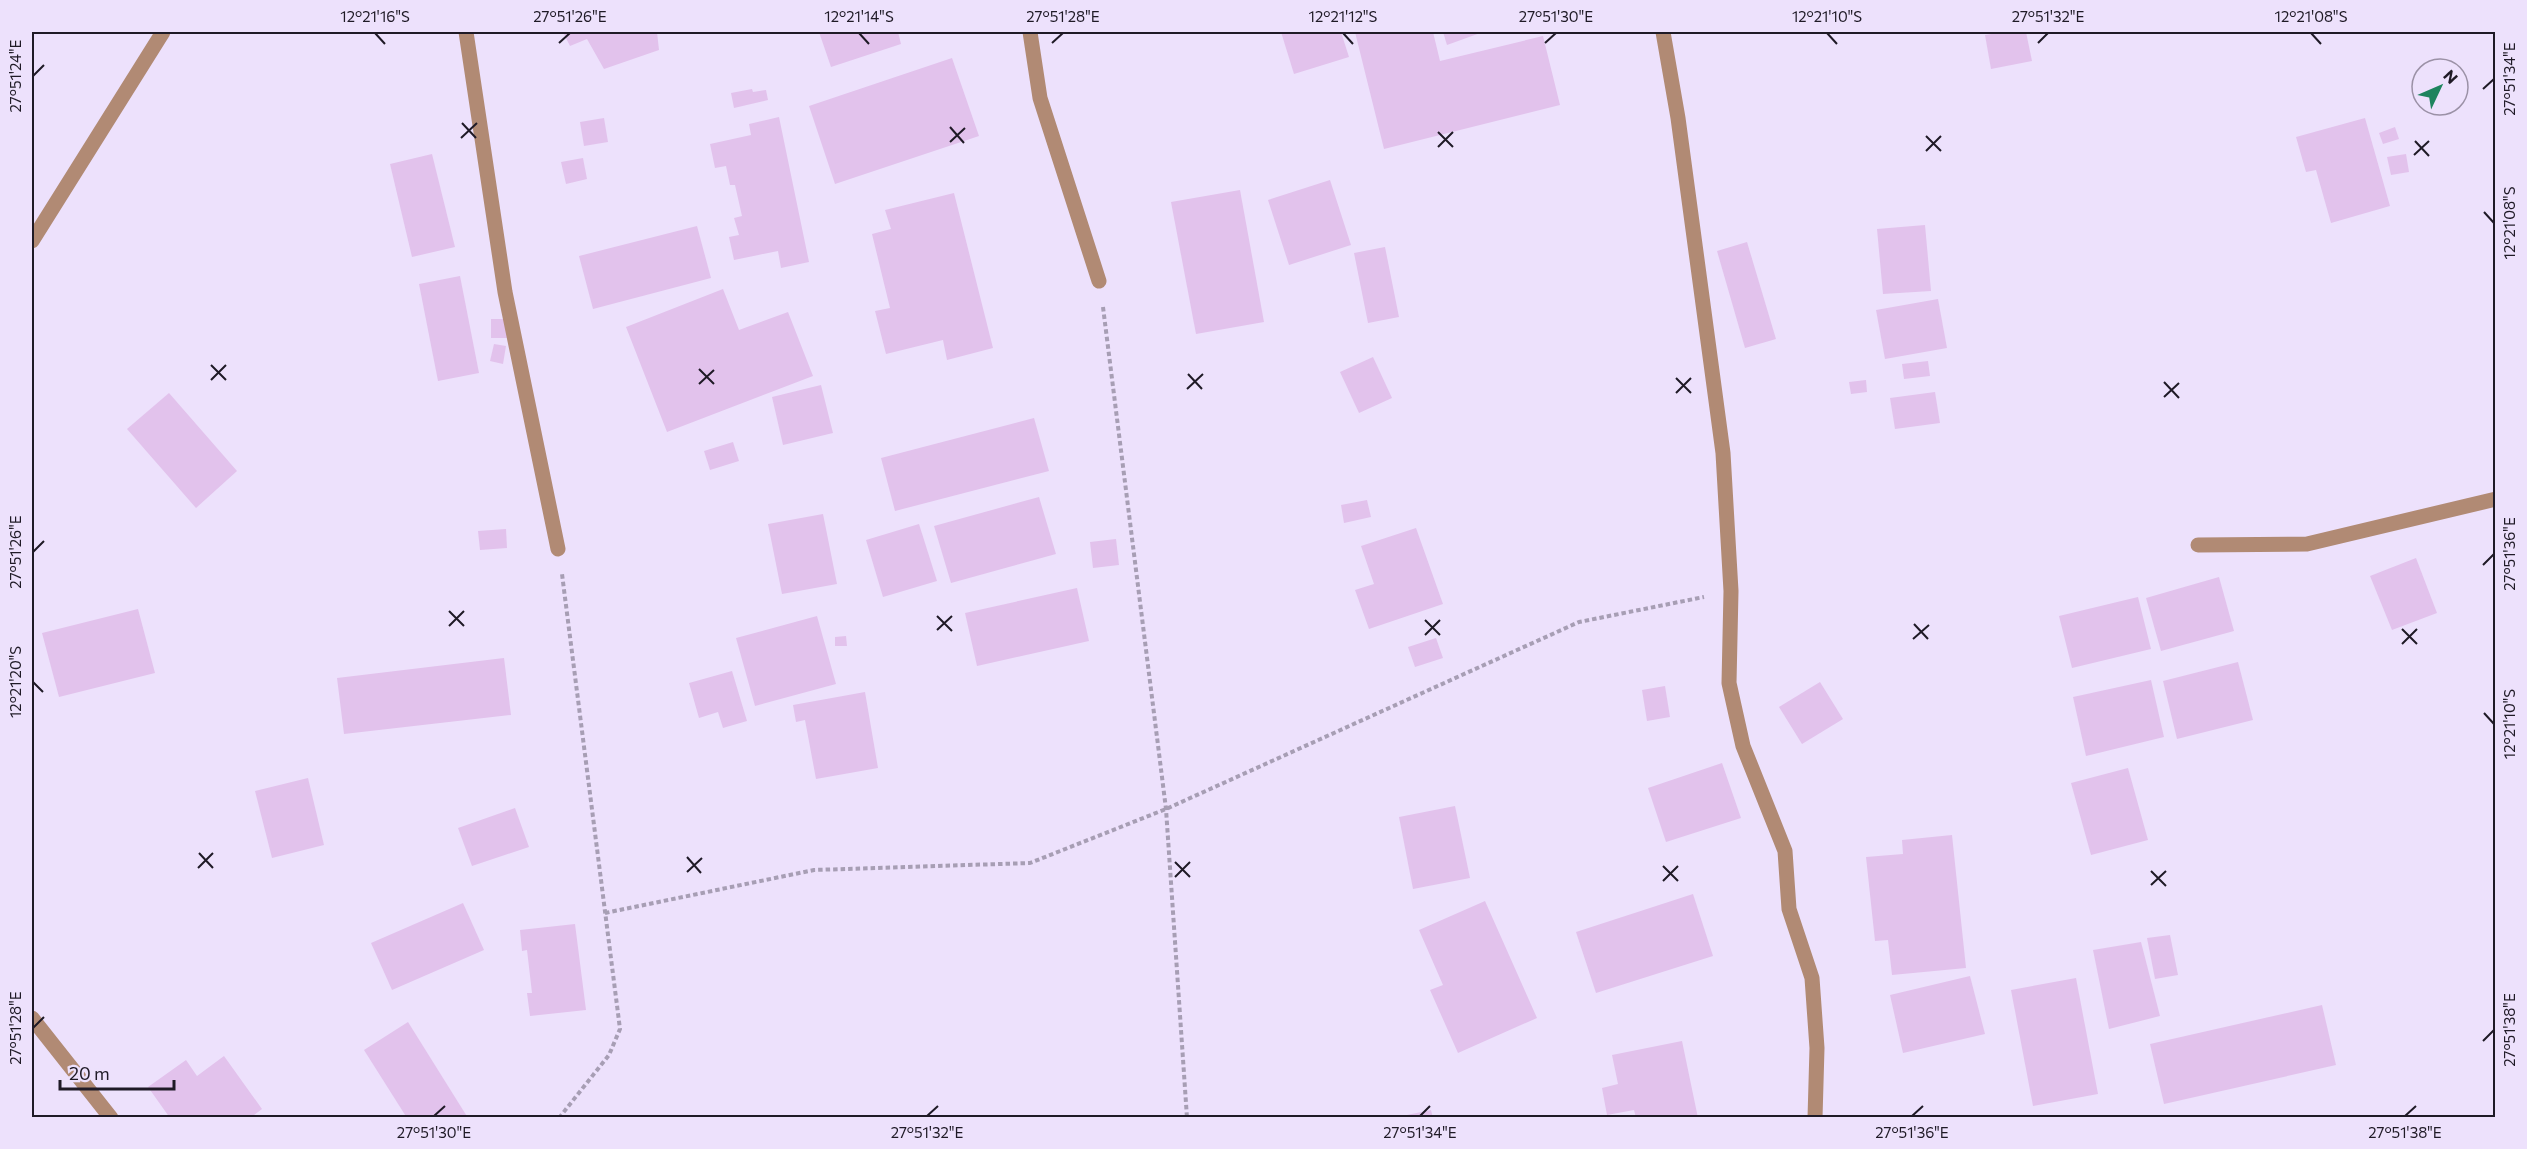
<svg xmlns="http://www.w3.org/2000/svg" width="2527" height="1149" viewBox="0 0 2527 1149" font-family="Commissioner,sans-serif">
  <rect width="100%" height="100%" fill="#ede1fc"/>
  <!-- building -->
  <g fill="#e2c2ec">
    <path d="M563 32H657L659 50 604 69 587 39 570 46Z"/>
    <path d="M819 32H898L901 44 831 67Z"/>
    <path d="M1281 32H1341L1349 57 1294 74Z"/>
    <path d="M1355 32H1433L1440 61 1543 36 1560 105 1384 149Z"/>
    <path d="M1443 32H1483L1447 45Z"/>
    <path d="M2004 32H2026L2032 61 1991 69 1985 35Z"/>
    <path d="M952 58 979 136 835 184 809 106Z"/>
    <path d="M752 89 753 92 766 90 768 100 734 108 731 93Z"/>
    <path d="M779 117 809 262 781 268 778 251 734 260 729 237 739 235 734 218 742 216 735 185H730L726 166 715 168 710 144 751 135 749 124Z"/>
    <path d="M604 118 608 142 584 146 580 122Z"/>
    <path d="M2365 118 2390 206 2331 223 2316 170 2306 172 2296 137Z"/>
    <path d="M2395 127 2399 139 2383 144 2379 133Z"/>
    <path d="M432 154 455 247 412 257 390 164Z"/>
    <path d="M2406 154 2409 172 2391 175 2387 157Z"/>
    <path d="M583 158 587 179 566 184 561 162Z"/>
    <path d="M1330 180 1351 245 1289 265 1268 200Z"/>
    <path d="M1240 190 1264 322 1196 334 1171 202Z"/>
    <path d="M954 193 993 348 947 360 943 340 886 354 875 311 890 308 872 234 891 229 885 210Z"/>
    <path d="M1925 225 1931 291 1883 294 1877 229Z"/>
    <path d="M697 226 711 278 593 309 579 256Z"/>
    <path d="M1747 242 1776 339 1745 348 1717 251Z"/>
    <path d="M1385 247 1399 317 1368 323 1354 253Z"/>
    <path d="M460 276 479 373 438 381 419 284Z"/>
    <path d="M723 289 739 330 788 312 813 376 667 432 626 327Z"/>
    <path d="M1938 299 1947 348 1885 359 1876 310Z"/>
    <path d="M491 319H507L508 338H491Z"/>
    <path d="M494 344 506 346 503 364 490 361Z"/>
    <path d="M1373 357 1392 398 1359 413 1340 372Z"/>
    <path d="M1928 361 1930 376 1904 379 1902 364Z"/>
    <path d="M1866 380 1867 392 1851 394 1849 382Z"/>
    <path d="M821 385 833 433 783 445 772 397Z"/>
    <path d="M1935 392 1940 423 1895 429 1890 398Z"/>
    <path d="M169 393 237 471 196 508 127 429Z"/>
    <path d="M1034 418 1049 471 895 511 881 458Z"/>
    <path d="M733 442 739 461 710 470 704 451Z"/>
    <path d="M1039 497 1056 554 951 583 934 526Z"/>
    <path d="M1367 500 1371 517 1344 523 1341 505Z"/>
    <path d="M823 514 837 584 782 594 768 524Z"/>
    <path d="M919 524 937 581 883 597 866 540Z"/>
    <path d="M1416 528 1443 604 1369 629 1355 590 1374 584 1361 546Z"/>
    <path d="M506 529 507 548 480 550 478 531Z"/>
    <path d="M1116 539 1119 565 1093 568 1090 542Z"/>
    <path d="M2416 558 2437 613 2392 630 2370 576Z"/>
    <path d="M2219 577 2234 631 2161 651 2146 598Z"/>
    <path d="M1077 588 1089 641 977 666 965 613Z"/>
    <path d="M2138 597 2151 649 2072 668 2059 616Z"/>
    <path d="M138 609 155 673 59 697 42 633Z"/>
    <path d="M817 616 836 684 755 706 736 638Z"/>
    <path d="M846 636 847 646H835V637Z"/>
    <path d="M1436 638 1443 658 1415 667 1408 647Z"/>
    <path d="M504 658 511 715 344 734 337 678Z"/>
    <path d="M2238 662 2253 720 2177 739 2163 681Z"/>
    <path d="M732 671 747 721 723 728 718 712 699 718 689 683Z"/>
    <path d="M2151 680 2164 737 2086 756 2073 697Z"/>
    <path d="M1820 682 1843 719 1802 744 1779 707Z"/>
    <path d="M1665 686 1670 717 1647 721 1642 690Z"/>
    <path d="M865 692 878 768 816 779 805 720 796 722 793 705Z"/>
    <path d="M1722 763 1741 818 1666 842 1648 788Z"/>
    <path d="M2128 768 2148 840 2091 855 2071 783Z"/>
    <path d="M308 778 324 845 272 858 255 791Z"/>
    <path d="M1455 806 1470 878 1413 889 1399 817Z"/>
    <path d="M515 808 529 847 472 866 458 828Z"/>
    <path d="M1952 835 1966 968 1892 975 1888 940 1875 941 1866 857 1903 854 1902 840Z"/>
    <path d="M1693 894 1713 956 1596 993 1576 932Z"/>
    <path d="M1485 901 1537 1018 1458 1053 1430 990 1443 985 1419 930Z"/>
    <path d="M463 903 484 950 392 990 371 943Z"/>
    <path d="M575 924 586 1010 530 1016 527 993H532L527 950 522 951 520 930Z"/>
    <path d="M2170 935 2178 975 2155 979 2147 938Z"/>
    <path d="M2141 942 2160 1016 2109 1029 2093 950Z"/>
    <path d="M1970 976 1985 1034 1903 1053 1890 995Z"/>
    <path d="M2076 978 2098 1094 2033 1106 2011 990Z"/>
    <path d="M2322 1005 2336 1065 2164 1104 2150 1044Z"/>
    <path d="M408 1022 468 1118H407L364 1050Z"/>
    <path d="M1682 1041 1698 1118H1636L1634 1110 1607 1115 1602 1088 1618 1084 1612 1055Z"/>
    <path d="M224 1056 262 1109 250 1118H170L148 1087 186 1060 197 1076Z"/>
    <path d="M1431 1110 1433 1118H1402V1116Z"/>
  </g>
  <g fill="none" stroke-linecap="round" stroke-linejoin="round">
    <!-- path -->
    <g stroke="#a79eb4" stroke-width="4" stroke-dasharray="4.5 3" stroke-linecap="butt">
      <path d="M1103 307 1166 809 1187 1118"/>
      <path d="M605 913 814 870 1030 863 1166 809 1579 622 1704 597"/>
      <path d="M559 1118 609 1055 620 1029 562 574"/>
    </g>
    <!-- minor -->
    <g stroke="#b18a74" stroke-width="15">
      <path d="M466 32 505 292 558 549"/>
      <path d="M1030 32 1040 98 1099 281"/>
      <path d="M1663 32 1678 118 1723 453 1731 591 1729 683 1743 746 1785 851 1789 909 1812 978 1817 1048 1815 1118"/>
      <path d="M32 241 163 32"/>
      <path d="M2198 545 2307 544 2496 499"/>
      <path d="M32 1018 111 1118"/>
    </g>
  </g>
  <!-- ticks -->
  <path fill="none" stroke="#1f1a26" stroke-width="2" d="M375 33 385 44M859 33 869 44M1343 33 1353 44M1827 33 1837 44M2311 33 2321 44M559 43 570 33M1052 43 1063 33M1545 43 1556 33M2038 43 2048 33M33 76 44 65M2483 89 2494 79M462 123 476 138M950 127 964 143M1438 132 1453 147M1926 136 1941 151M461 138 477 123M2415 141 2429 156M950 142 965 128M1438 147 1453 132M1926 151 1941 136M2414 155 2429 141M2484 212 2494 223M211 365 226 380M699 369 714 384M1188 374 1202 389M1676 378 1691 393M211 380 226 365M2164 382 2179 398M699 384 714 370M1187 389 1203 374M1676 393 1691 378M2164 397 2179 383M33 552 44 541M2483 565 2494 554M449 611 464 626M937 616 952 631M1425 620 1440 635M1914 624 1928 639M449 626 464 611M2402 629 2417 644M937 630 952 616M1425 635 1440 620M1913 639 1929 625M2402 644 2417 629M33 682 43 692M2484 713 2494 724M199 853 213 868M687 857 701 873M1175 862 1190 877M1663 866 1678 881M198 868 213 853M2151 871 2166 886M687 872 702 858M1175 877 1190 862M1663 881 1678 866M2151 885 2166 871M33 1028 44 1017M2483 1041 2494 1030M434 1116 445 1106M927 1116 938 1106M1420 1116 1430 1106M1912 1116 1923 1106M2405 1116 2416 1106"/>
  <!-- border -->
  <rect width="2527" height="1149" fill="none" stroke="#ede1fc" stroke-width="66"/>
  <!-- north arrow -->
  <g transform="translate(2440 87) rotate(46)"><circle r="28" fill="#ede1fc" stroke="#9b91a6" stroke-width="1.5"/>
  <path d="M0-4.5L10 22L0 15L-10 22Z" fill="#1e845e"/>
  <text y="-9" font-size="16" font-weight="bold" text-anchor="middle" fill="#1f1a26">N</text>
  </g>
  <!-- scale -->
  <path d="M60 1080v9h114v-9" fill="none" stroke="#1f1a26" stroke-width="3"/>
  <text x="69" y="1080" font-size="18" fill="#1f1a26" stroke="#ede1fc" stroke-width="4.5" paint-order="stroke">20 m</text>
  <rect x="33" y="33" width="2461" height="1083" fill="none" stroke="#1f1a26" stroke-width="2"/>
  <g font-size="15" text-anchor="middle" fill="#1f1a26">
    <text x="375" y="22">12°21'16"S</text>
    <text x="570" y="22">27°51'26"E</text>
    <text x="859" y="22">12°21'14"S</text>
    <text x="1063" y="22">27°51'28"E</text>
    <text x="1343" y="22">12°21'12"S</text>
    <text x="1556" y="22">27°51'30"E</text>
    <text x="1827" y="22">12°21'10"S</text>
    <text x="2048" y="22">27°51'32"E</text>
    <text x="2311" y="22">12°21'08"S</text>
    <text transform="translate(16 76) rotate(-90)" y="5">27°51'24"E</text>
    <text transform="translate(2510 79) rotate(-90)" y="5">27°51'34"E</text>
    <text transform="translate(2510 223) rotate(-90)" y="5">12°21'08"S</text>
    <text transform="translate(16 552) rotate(-90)" y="5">27°51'26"E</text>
    <text transform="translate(2510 554) rotate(-90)" y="5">27°51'36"E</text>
    <text transform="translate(16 682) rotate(-90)" y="5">12°21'20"S</text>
    <text transform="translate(2510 724) rotate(-90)" y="5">12°21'10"S</text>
    <text transform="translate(16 1028) rotate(-90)" y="5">27°51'28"E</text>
    <text transform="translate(2510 1030) rotate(-90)" y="5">27°51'38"E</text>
    <text x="434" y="1138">27°51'30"E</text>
    <text x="927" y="1138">27°51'32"E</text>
    <text x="1420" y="1138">27°51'34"E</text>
    <text x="1912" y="1138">27°51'36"E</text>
    <text x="2405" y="1138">27°51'38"E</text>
  </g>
</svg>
